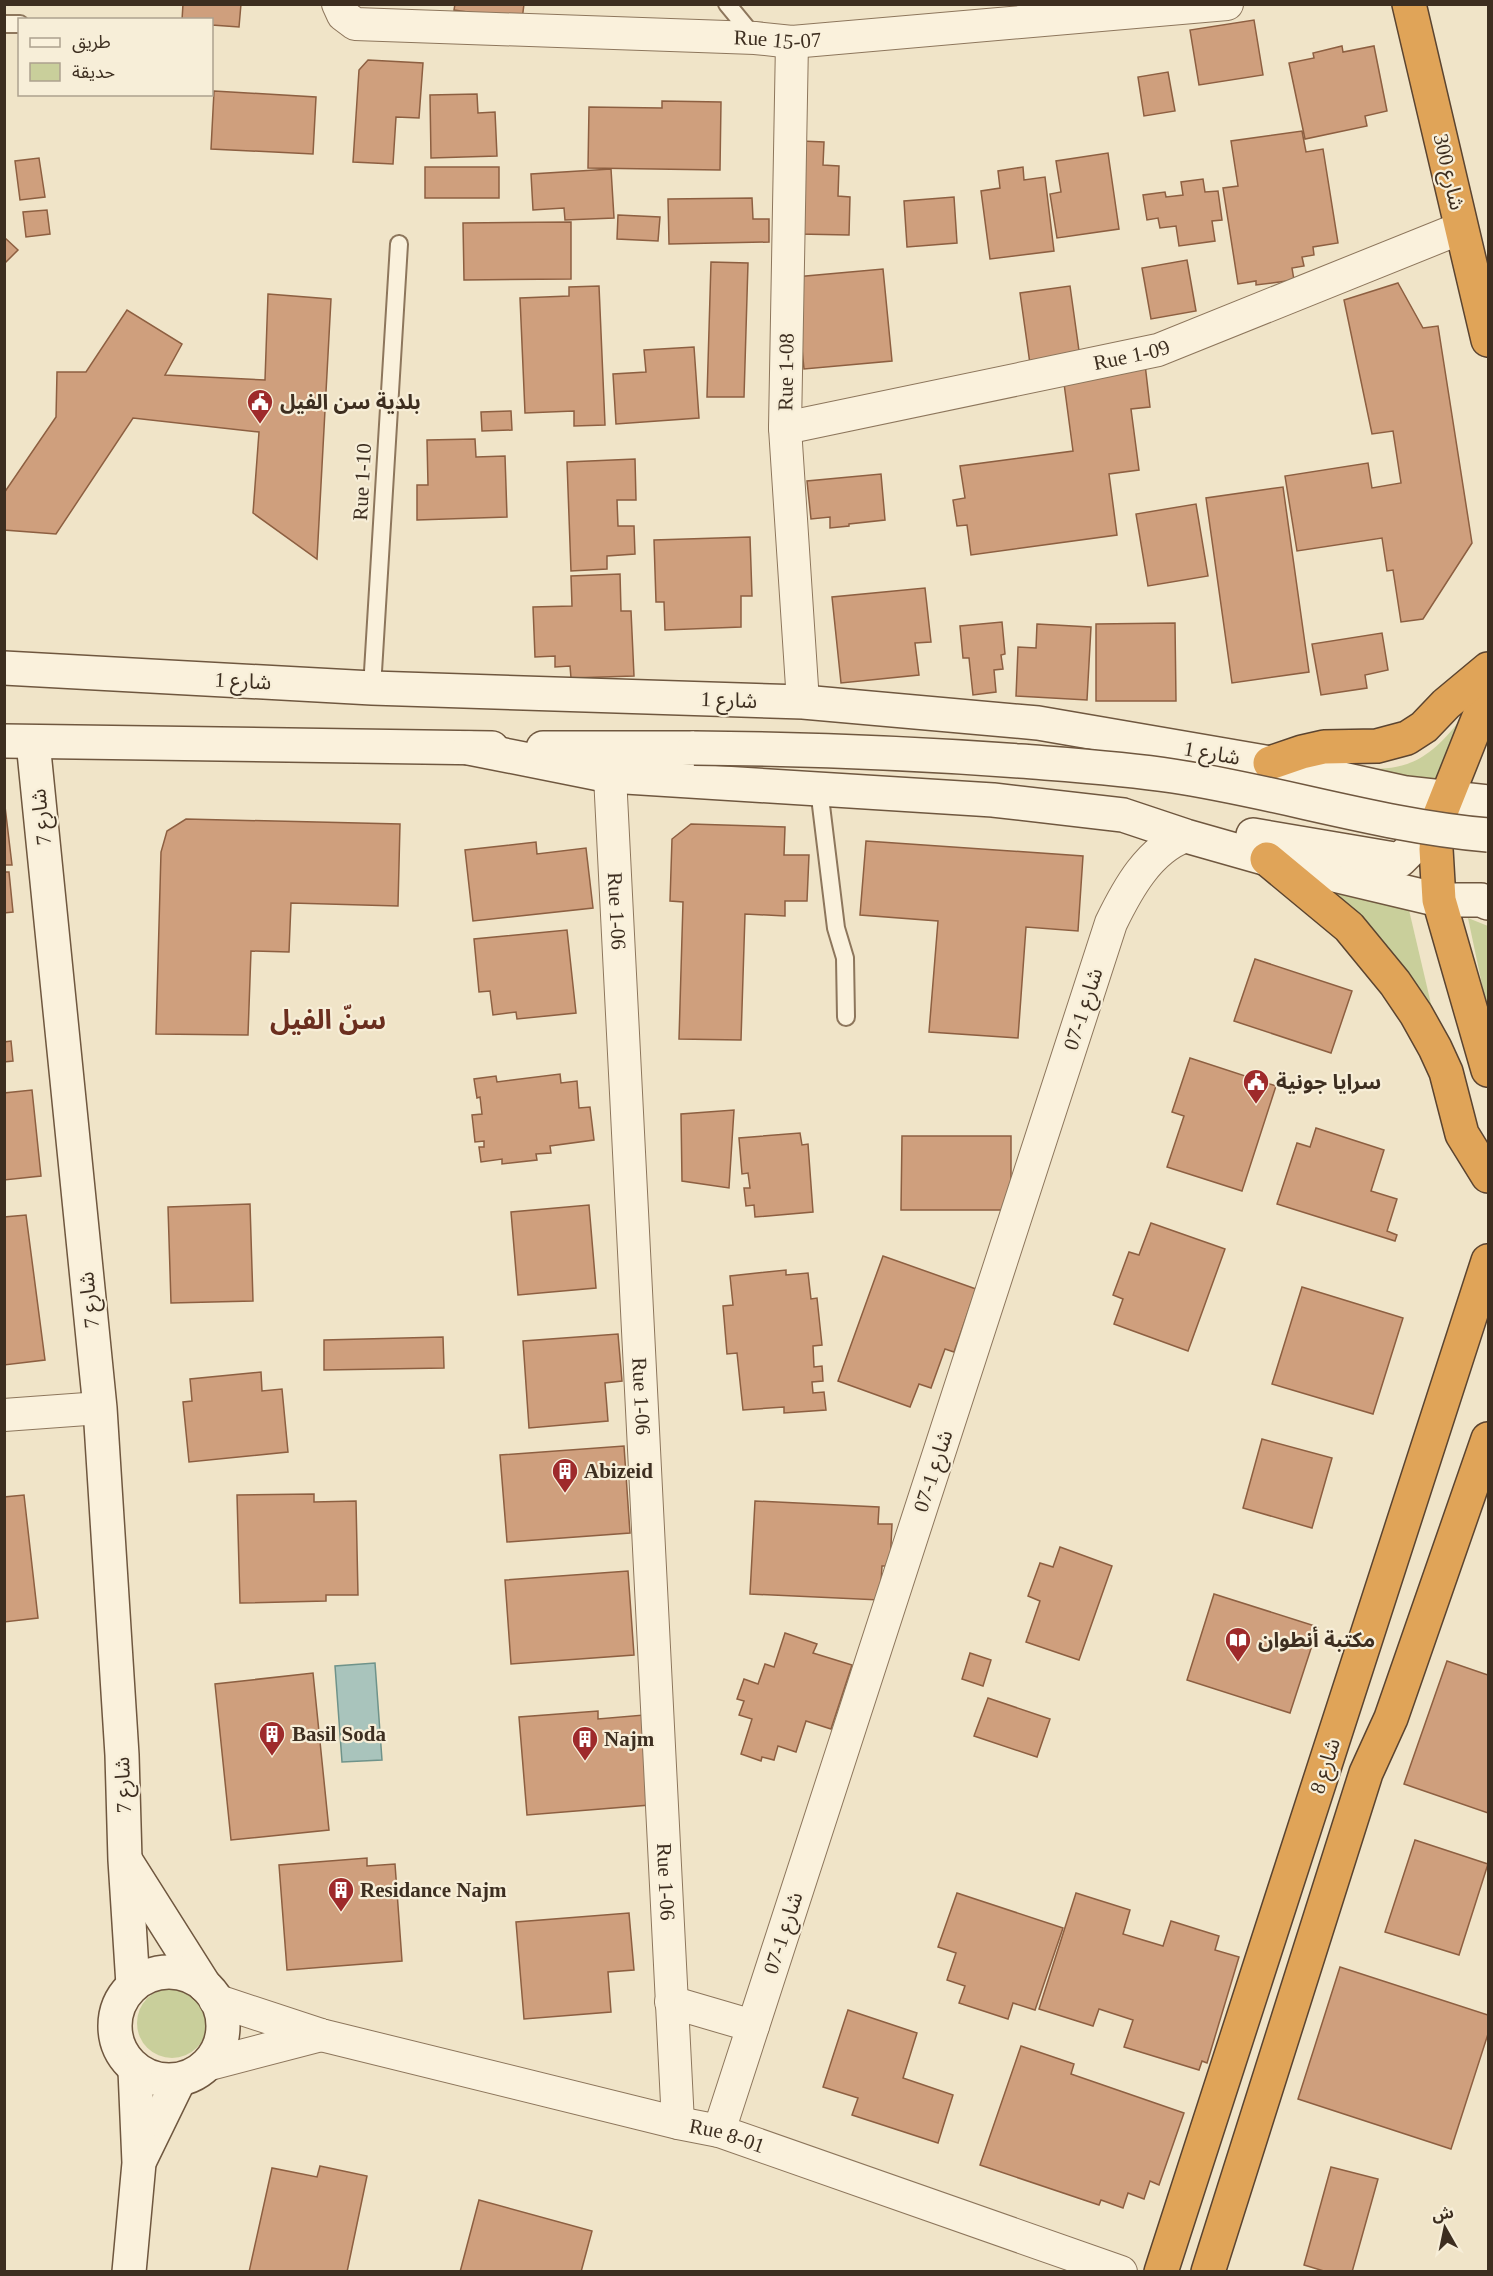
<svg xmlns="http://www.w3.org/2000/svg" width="1493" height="2276" viewBox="0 0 1493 2276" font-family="'Times New Roman','Noto Sans Arabic',serif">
  <rect width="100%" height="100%" fill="#f0e4c8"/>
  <!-- green -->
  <g fill="#c9cf9b">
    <path d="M1460 720 1441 788 1329 768C1392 770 1418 775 1460 720Z"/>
    <path d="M1307 863 1409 910 1439 1038Z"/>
    <path d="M1468 918 1488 926V1013Z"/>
    <circle cx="172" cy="2023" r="35"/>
  </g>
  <!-- water -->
  <path fill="#a9c4bc" stroke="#6f938a" stroke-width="1.5" d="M375 1663 382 1760 342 1762 335 1666Z"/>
  <!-- building -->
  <g fill="#cf9f7d" stroke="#8d5f41" stroke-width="1.5">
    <path d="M183 4H241L239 27 212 25V20H182Z"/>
    <path d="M455 4H524L522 20 454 10Z"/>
    <path d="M1254 20 1263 75 1199 85 1190 30Z"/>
    <path d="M1342 46 1343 52 1374 46 1387 111 1365 116 1367 126 1305 139 1289 63 1314 58 1313 53Z"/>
    <path d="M368 60 423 63 419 118 396 117 393 164 353 162 359 70Z"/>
    <path d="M1168 72 1175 111 1144 116 1138 77Z"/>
    <path d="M214 91 316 97 313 154 211 149Z"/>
    <path d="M477 94 478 113 495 112 497 156 431 158 430 95Z"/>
    <path d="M662 101 721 102 720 170 588 168 589 107 662 108Z"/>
    <path d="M1302 131 1306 152 1323 149 1338 243 1313 247 1314 255 1302 257 1304 266 1292 268 1294 280 1256 285V281L1238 284 1223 188 1238 186 1231 141Z"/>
    <path d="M801 141 824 142 823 165 839 166 838 196 850 197 849 235 798 234Z"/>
    <path d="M1108 153 1119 229 1057 238 1050 194 1061 192 1056 161Z"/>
    <path d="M39 158 45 197 20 200 15 161Z"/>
    <rect x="425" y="167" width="74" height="31"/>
    <path d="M1023 167 1024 180 1045 177 1054 251 990 259 981 191 1000 188 998 171Z"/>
    <path d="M611 169 614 218 565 220 564 208 533 210 531 174Z"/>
    <path d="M1203 179 1205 192 1218 191 1222 220 1212 221 1215 241 1179 246 1176 226 1160 228 1158 218 1147 220 1143 195 1165 192 1166 197 1183 195 1181 182Z"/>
    <path d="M954 197 957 243 907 247 904 201Z"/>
    <path d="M752 198 753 219H769V242L669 244 668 199Z"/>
    <path d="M47 210 50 234 26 237 23 212Z"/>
    <path d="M618 215 660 217 658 241 617 239Z"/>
    <path d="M571 222V279L464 280 463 223Z"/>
    <path d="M4 237 18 250 4 264Z"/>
    <path d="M1187 260 1196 311 1151 319 1142 268Z"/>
    <path d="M711 262 748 263 744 397H707Z"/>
    <path d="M883 269 892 361 804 369 795 277Z"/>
    <path d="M1398 283 1423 328 1438 326 1472 543 1423 619 1401 622 1393 570 1387 571 1382 538 1297 551 1285 476 1368 463 1372 488 1401 483 1393 431 1372 434 1344 300Z"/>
    <path d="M599 286 605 425 574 426V411L525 413 520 298 569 296V287Z"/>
    <path d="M1070 286 1081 365 1031 371 1020 293Z"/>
    <path d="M268 294 331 299 317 559 253 513 259 432 133 418 56 534 4 530V493L56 417 57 372H86L127 310 182 344 165 375 265 380Z"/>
    <path d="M694 347 699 418 616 424 613 374 646 372 644 350Z"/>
    <path d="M1145 364 1150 407 1131 409 1139 470 1109 474 1117 535 971 555 967 525 957 526 953 500 965 498 960 466 1073 451 1063 376Z"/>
    <path d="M511 411 512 430 482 431 481 412Z"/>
    <path d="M475 439 476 457 505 456 507 517 417 520V485H428L427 440Z"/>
    <path d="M635 459 636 500H617L618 526H634L635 554 607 556V569L571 571 567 462Z"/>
    <path d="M881 474 885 520 849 524V526L830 528V517L811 519 807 481Z"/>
    <path d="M1283 487 1309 672 1232 683 1206 498Z"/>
    <path d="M1196 504 1208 576 1148 586 1136 514Z"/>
    <path d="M750 537 752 596H741V627L665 630 664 602H656L654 540Z"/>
    <path d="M620 574 621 611H631L634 676 571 678 570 666 555 667V656L535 657 533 607 572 606 571 576Z"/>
    <path d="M925 588 931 642 915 643 919 675 841 683 832 597Z"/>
    <path d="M1002 622 1005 654 1001 655 1003 669 994 670 996 692 973 695 969 658H963L960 626Z"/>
    <path d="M1175 623 1176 701H1096V624Z"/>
    <path d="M1037 624 1091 627 1087 700 1016 696 1018 647 1036 648Z"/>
    <path d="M1382 633 1388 670 1365 675 1367 688 1321 695 1312 644Z"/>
    <path d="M4 798 12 865H4Z"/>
    <path d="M186 819 400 824 398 906 291 903 289 952 251 951 248 1035 156 1034 161 852 167 831Z"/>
    <path d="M691 824 785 827 784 855H809L807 901H785V916L745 914 741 1040 679 1039 683 902 670 901 672 839Z"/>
    <path d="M866 841 1083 856 1078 931 1026 927 1018 1038 929 1032 938 921 860 915Z"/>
    <path d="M536 842 537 854 586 848 593 908 473 921 465 850Z"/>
    <path d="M4 872H9L13 912 4 913Z"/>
    <path d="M567 930 576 1013 517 1019 516 1012 493 1015 490 991 479 992 474 939Z"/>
    <path d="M1255 959 1352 991 1331 1053 1234 1021Z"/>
    <path d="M11 1041 13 1061 4 1062V1042Z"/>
    <path d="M1190 1058 1276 1086 1242 1191 1167 1167 1184 1116 1172 1112Z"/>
    <path d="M560 1074 561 1083 577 1081 579 1108 590 1107 594 1140 550 1146 551 1153 536 1154 537 1160 502 1164V1159L481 1162 479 1147H484V1141L475 1142 472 1115 482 1114 480 1097 477 1098 474 1079 496 1076 497 1082Z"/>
    <path d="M32 1090 41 1176 4 1180V1093Z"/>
    <path d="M734 1110 729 1188 682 1181 681 1114Z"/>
    <path d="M1316 1128 1384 1150 1371 1191 1397 1199 1387 1231 1397 1235 1395 1241 1277 1204 1297 1143 1310 1147Z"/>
    <path d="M800 1133 802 1145 808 1144 813 1212 755 1217 754 1205 746 1206 744 1188H750L748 1173 742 1174 739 1138Z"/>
    <path d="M902 1136H1011V1210H901Z"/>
    <path d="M250 1204 253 1301 171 1303 168 1207Z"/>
    <path d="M589 1205 596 1288 518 1295 511 1212Z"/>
    <path d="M26 1215 45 1360 4 1365V1217Z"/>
    <path d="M1151 1223 1225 1249 1188 1351 1114 1324 1123 1299 1113 1295 1129 1252 1139 1255Z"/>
    <path d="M883 1256 976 1289 954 1352 945 1349 931 1388 919 1384 910 1407 838 1381Z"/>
    <path d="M786 1270V1275L808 1273 811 1299 817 1298 822 1345 813 1346 814 1367 822 1366 823 1381 812 1382 813 1393 824 1392 826 1410 784 1413V1407L743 1410 737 1353 727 1354 723 1306 733 1305 730 1276Z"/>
    <path d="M1302 1287 1403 1318 1373 1414 1272 1384Z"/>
    <path d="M618 1334 622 1381 605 1383 608 1421 529 1428 523 1341Z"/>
    <path d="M443 1337 444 1368 324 1370V1340Z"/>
    <path d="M261 1372 262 1391 282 1389 288 1452 189 1462 183 1402 192 1401 190 1379Z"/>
    <path d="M1262 1439 1332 1458 1312 1528 1243 1508Z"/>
    <path d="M624 1446 630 1533 507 1542 500 1455Z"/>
    <path d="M314 1494V1502L356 1501 358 1595H326V1601L240 1603 237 1495Z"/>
    <path d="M24 1495 38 1618 4 1622V1497Z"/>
    <path d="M755 1501 879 1507 878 1524H892L890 1566H882L880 1600 750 1594Z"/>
    <path d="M1060 1547 1112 1566 1079 1660 1026 1642 1040 1601 1028 1596 1040 1563 1053 1567Z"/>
    <path d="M628 1571 634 1655 511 1664 505 1580Z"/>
    <path d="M1214 1594 1318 1627 1290 1713 1187 1680Z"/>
    <path d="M785 1633 817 1644 813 1653 852 1665 831 1729 806 1721 796 1752 778 1746 774 1760 762 1757 761 1761 741 1754 752 1719 739 1715 744 1701 737 1699 744 1679 758 1684 765 1664 774 1667Z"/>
    <path d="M970 1653 991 1660 983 1686 962 1679Z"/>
    <path d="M1447 1661 1488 1675V1813L1404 1784Z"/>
    <path d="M313 1673 329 1830 231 1840 215 1684Z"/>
    <path d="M988 1698 1050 1719 1037 1757 974 1736Z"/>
    <path d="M598 1711V1719L644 1715 650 1805 527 1815 519 1717Z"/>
    <path d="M1415 1840 1488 1864 1459 1955 1385 1932Z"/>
    <path d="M367 1858V1866L395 1864 402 1961 287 1970 279 1865Z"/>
    <path d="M957 1893 1063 1928 1035 2010 1013 2003 1008 2019 959 2003 965 1986 947 1980 956 1953 938 1947Z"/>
    <path d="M1076 1893 1130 1910 1123 1934 1163 1946 1171 1921 1219 1936 1215 1950 1239 1957 1207 2063 1202 2061 1199 2070 1124 2047 1133 2020 1099 2009 1093 2026 1039 2009Z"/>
    <path d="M629 1913 634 1970 608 1972 611 2012 524 2019 516 1922Z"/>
    <path d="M1340 1967 1488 2015V2034L1451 2149 1298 2099Z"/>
    <path d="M848 2010 917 2033 903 2078 953 2095 938 2143 852 2115 858 2098 823 2087Z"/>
    <path d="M1021 2046 1074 2064 1071 2074 1184 2113 1159 2185 1150 2181 1144 2199 1128 2193 1123 2208 1101 2200 1099 2205 980 2165Z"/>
    <path d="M320 2166 367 2176 347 2272H249L272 2168 317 2177Z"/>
    <path d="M1331 2167 1378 2179 1352 2272H1327L1304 2265Z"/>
    <path d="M479 2200 592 2231 581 2272H460Z"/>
  </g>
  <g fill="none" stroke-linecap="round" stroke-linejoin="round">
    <!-- lane casing -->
    <g stroke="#8d765c" stroke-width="20">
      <g id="lane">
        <path d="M727 4 755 38"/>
        <path d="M4 24H20"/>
        <path d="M372 688 399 244"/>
        <path d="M819 789 836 928 845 958 846 1017"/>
      </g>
    </g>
    <!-- street casing -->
    <g stroke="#8d765c" stroke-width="34">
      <g id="street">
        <path id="s1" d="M338 4 343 15 355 24 755 38 792 42 1227 4"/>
        <path d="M792 42 785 428 803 702"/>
        <path id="s2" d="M785 428 1158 350 1461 228"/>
        <path id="s3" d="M610 776 678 2123"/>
        <path d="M4 1415 100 1408"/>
        <path id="s4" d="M215 2000 321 2035 678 2123 719 2131 1121 2272"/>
        <path d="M671 2002 753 2026"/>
        <path d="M206 2065 321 2035"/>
        <path d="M719 2131 1111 923C1127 890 1149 849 1186 836"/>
      </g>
    </g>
    <!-- secondary casing -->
    <g stroke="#6f573f" stroke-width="36">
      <g id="secondary">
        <path d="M4 668 372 688 803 702 1038 723 1270 763 1406 793 1488 802"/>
        <path d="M4 741 492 748"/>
        <path d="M33 742 100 1408 122 1755 125 1860 133 1985"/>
        <path d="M469 748 610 776 993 800 1123 815 1186 836 1267 859 1439 900H1481L1488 903"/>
        <path d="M543 748H694"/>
        <path d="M1253 835 1400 860 1413 847 1415 830 1408 797"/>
        <path d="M126 1861 205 1986"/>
        <circle cx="169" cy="2026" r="54"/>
        <path d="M141 2158 179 2080"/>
        <path d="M129 2272 139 2163 135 2070"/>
      </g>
    </g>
    <!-- highway casing -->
    <g stroke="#5b4430" stroke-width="36">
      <g id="highway">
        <path d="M1409 4 1488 340"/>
        <path d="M1488 694 1439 817 1436 849 1439 900 1488 1070"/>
        <path d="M1270 763 1302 752 1324 747 1377 746 1407 738 1424 727 1446 704 1488 669"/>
        <path d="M1267 859 1349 927 1395 983 1416 1014 1435 1048 1446 1072 1462 1134 1488 1176"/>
        <path d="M1161 2272 1488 1261"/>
        <path d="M1208 2272 1366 1773 1391 1718 1488 1439"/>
      </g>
    </g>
    <!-- lane -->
    <use href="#lane" stroke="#faf1dc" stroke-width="16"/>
    <!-- street -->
    <use href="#street" stroke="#faf1dc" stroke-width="32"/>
    <!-- secondary -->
    <use href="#secondary" stroke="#faf1dc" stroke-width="33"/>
    <!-- highway -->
    <use href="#highway" stroke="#e0a458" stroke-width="33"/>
    <!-- secondary-bridge casing -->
    <g stroke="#6f573f" stroke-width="36" stroke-linecap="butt">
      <path id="secondary-bridge" d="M694 748C803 749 911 753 1020 761 1071 765 1122 768 1173 776 1279 792 1382 826 1488 835"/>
    </g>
    <!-- secondary-bridge -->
    <use href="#secondary-bridge" stroke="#faf1dc" stroke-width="33"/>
  </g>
  <!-- icons -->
  <defs>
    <g id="civic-pin" transform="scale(1.35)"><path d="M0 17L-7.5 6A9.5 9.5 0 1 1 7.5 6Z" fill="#9e2a2b" stroke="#f7eed8"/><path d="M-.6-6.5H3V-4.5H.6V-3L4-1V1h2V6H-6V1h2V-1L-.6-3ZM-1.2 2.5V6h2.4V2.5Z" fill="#fff"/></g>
    <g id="building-pin" transform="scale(1.35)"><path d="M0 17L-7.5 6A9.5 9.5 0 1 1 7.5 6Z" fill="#9e2a2b" stroke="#f7eed8"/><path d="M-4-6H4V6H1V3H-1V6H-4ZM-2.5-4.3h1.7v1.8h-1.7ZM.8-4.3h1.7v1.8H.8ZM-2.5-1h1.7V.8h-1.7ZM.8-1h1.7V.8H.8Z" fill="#fff"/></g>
    <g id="library-pin" transform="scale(1.35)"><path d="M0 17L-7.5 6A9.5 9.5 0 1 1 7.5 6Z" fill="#9e2a2b" stroke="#f7eed8"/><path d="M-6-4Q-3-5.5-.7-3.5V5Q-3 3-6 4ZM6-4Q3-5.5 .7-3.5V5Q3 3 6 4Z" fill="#fff"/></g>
  </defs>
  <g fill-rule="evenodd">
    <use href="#civic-pin" x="260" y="402"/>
    <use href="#civic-pin" x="1256" y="1082"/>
    <use href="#building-pin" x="565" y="1471"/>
    <use href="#library-pin" x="1238" y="1640"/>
    <use href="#building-pin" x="272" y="1734"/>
    <use href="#building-pin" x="585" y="1739"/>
    <use href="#building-pin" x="341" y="1890"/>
  </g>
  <g text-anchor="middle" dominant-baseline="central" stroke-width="4.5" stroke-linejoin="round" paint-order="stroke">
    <!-- street labels -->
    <g font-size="21" fill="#3d2e20" stroke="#f7eed8">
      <text stroke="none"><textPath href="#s1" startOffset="450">Rue 15-07</textPath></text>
      <text transform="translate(1449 172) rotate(77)">شارع 300</text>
      <text stroke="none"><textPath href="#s2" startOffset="354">Rue 1-09</textPath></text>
      <text transform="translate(786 372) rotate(-89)">Rue 1-08</text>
      <text transform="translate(362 482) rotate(-87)">Rue 1-10</text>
      <text transform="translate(243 681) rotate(3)">شارع 1</text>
      <text transform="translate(729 700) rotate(2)">شارع 1</text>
      <text transform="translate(1212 753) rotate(10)">شارع 1</text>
      <text transform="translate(41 817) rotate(-96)">شارع 7</text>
      <text stroke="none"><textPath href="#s3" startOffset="135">Rue 1-06</textPath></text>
      <text transform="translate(1083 1009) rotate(-72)">شارع 1-07</text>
      <text transform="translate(89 1300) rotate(-96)">شارع 7</text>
      <text stroke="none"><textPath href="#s3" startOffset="621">Rue 1-06</textPath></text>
      <text transform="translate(933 1471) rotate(-72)">شارع 1-07</text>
      <text transform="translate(1325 1766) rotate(-72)">شارع 8</text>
      <text transform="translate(123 1785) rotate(-92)">شارع 7</text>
      <text stroke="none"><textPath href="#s3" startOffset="1107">Rue 1-06</textPath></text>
      <text transform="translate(783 1933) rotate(-72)">شارع 1-07</text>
      <text stroke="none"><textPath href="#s4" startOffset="530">Rue 8-01</textPath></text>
    </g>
    <!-- poi labels -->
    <g font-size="21" font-weight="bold" fill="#3d2e20" stroke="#f7eed8" text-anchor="start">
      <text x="280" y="402">بلدية سن الفيل</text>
      <text x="1276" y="1082">سرايا جونية</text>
      <text x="584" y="1471">Abizeid</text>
      <text x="1258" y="1640">مكتبة أنطوان</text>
      <text x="292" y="1734">Basil Soda</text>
      <text x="604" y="1739">Najm</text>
      <text x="360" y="1890">Residance Najm</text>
    </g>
    <!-- district labels -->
    <g font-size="27" font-weight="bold" fill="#6b2e1e" stroke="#f7eed8">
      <text x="328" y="1020">سنّ الفيل</text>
    </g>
  </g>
  <!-- border -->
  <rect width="1493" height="2276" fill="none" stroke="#3d2e20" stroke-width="12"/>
  <!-- legend -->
  <rect x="18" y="18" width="195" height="78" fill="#f7eed8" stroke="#ada18e" stroke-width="1.5"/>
  <rect x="30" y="38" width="30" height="9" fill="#faf1dc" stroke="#ada18e" stroke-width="1.5"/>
  <text x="72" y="48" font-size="18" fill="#3d2e20">طريق</text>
  <rect x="30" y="63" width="30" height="18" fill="#c9cf9b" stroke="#ada18e" stroke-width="1.5"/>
  <text x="72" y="78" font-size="18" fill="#3d2e20">حديقة</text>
  <!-- north arrow -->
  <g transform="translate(1445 2228) rotate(351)" stroke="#f7eed8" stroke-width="4.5" paint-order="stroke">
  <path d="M0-4.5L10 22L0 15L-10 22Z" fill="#3d2e20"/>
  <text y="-9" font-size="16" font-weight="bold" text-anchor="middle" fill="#3d2e20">ش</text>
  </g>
</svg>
